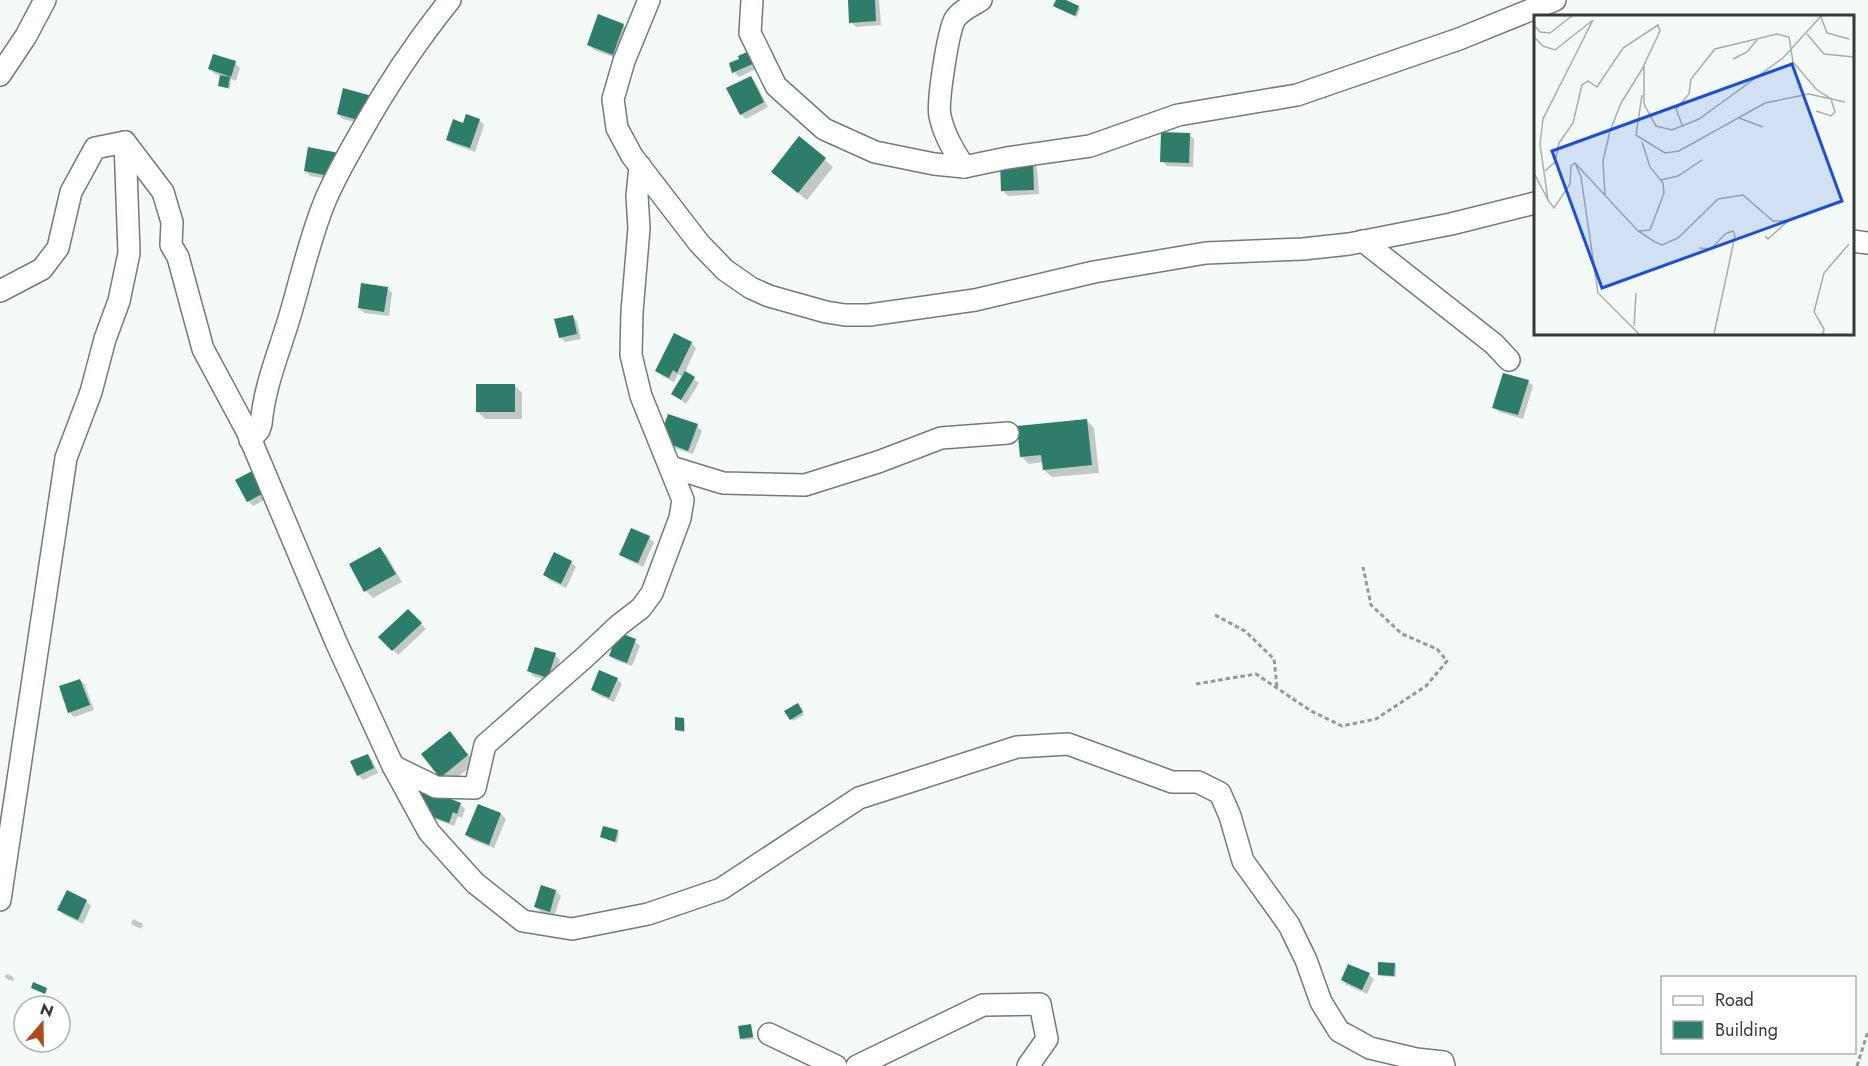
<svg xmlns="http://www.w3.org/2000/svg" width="1868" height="1066" viewBox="0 0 1868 1066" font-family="Jost,sans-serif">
  <rect width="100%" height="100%" fill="#f3faf8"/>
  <!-- shadow -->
  <g fill="#0003">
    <path d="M849 0H879L881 25 856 27 851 22Z"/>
    <path d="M1057 0H1062L1078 7 1080 9 1077 17 1057 8 1055 6Z"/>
    <path d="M623 25 628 30 618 59 594 50 589 45Z"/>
    <path d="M749 53 758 68 739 77 734 72 741 60Z"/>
    <path d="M235 63 240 68 236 81 231 79 230 89 222 87 220 85 222 76 215 74 210 69Z"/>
    <path d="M751 78 755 82 768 107 746 119 741 114Z"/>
    <path d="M371 97 370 126 343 119 338 114Z"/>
    <path d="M479 120 484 125 475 152 453 144 448 139 464 125Z"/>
    <path d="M1189 135 1194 139 1193 167 1167 166 1162 161Z"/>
    <path d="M799 138 833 167 807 200 780 179Z"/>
    <path d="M343 159 339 181 310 176 305 171Z"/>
    <path d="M1032 162 1037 167 1039 194 1008 196 1003 191Z"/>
    <path d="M387 288 392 293 389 316 364 313 359 308Z"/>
    <path d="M572 316 577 321 581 339 565 342 560 337Z"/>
    <path d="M674 335 692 344 696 348 685 372 699 383 686 404 673 394 683 377 678 374 674 382 662 376 657 371Z"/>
    <path d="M1528 381 1533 386 1523 419 1499 412 1494 407Z"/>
    <path d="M514 385 522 393V419H485L478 412Z"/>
    <path d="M1086 420 1094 428 1099 473 1052 477 1044 470 1043 462 1029 464 1021 456Z"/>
    <path d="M697 426 702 431 693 454 665 445Z"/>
    <path d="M252 473 268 498 253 506 248 501Z"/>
    <path d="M632 530 649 538 654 542 643 567 626 559 621 554Z"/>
    <path d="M380 548 387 556 402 582 373 598 366 591Z"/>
    <path d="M571 562 576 567 566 588 549 580 545 575Z"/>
    <path d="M408 611 426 629 398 655 381 637Z"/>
    <path d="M618 634 635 641 640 646 632 666 615 660 610 655Z"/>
    <path d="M555 655 560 660 553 682 533 676 529 671Z"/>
    <path d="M617 679 622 684 614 702 598 695 593 690Z"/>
    <path d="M80 680 85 685 94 710 74 717 69 712Z"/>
    <path d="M800 707 804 715 793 721 791 719Z"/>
    <path d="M683 719 685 722V732L678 731 676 729Z"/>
    <path d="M457 741 475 763 449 784 441 777Z"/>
    <path d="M368 756 372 760 378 773 363 780 358 775Z"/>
    <path d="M425 790 461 805 465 809 462 818 458 816 454 826 430 817Z"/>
    <path d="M479 806 501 814 506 819 494 848 472 840 467 835Z"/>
    <path d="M617 831 619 833 617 843 602 837Z"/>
    <path d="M542 887 556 891 561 896 554 916 541 912 536 907Z"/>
    <path d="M86 901 91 906 83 924 64 915 59 910Z"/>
    <path d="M133 919 143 924 141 929 131 924Z"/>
    <path d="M1394 964 1396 966V977L1381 976 1379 974Z"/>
    <path d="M6 974 12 976 14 978 13 981 7 979 5 977Z"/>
    <path d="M1369 975 1374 979 1367 994 1347 985 1342 980Z"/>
    <path d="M751 1026 754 1039 743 1040 741 1038Z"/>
  </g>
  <!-- building -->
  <g fill="#2d7d6a">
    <path d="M848 0H875L876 21 849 23Z"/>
    <path d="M1056 0H1066L1079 6 1075 16 1053 6Z"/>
    <path d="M598 14 624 24 613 55 587 45Z"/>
    <path d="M749 51 755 63 732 73 729 63 739 59 738 56Z"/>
    <path d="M213 54 236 61 231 77 208 69Z"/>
    <path d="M220 75 230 77 228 88 218 86Z"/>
    <path d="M751 76 764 102 740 115 726 88Z"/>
    <path d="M343 88 372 96 365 122 337 114Z"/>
    <path d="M466 114 480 119 470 148 446 140 453 119 463 123Z"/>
    <path d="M1161 132 1190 133 1189 163 1160 162Z"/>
    <path d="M799 136 826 158 798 193 771 172Z"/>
    <path d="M308 147 339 153 334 177 304 171Z"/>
    <path d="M1033 160 1034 190 1001 191 1000 162Z"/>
    <path d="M361 283 388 287 384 312 358 308Z"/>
    <path d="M573 315 577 334 559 338 554 319Z"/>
    <path d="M674 333 692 342 677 373 673 370 669 378 655 371Z"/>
    <path d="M685 371 695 377 681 400 671 394Z"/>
    <path d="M1503 373 1529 380 1518 415 1492 408Z"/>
    <rect x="476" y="384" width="39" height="28"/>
    <path d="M668 414 698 424 688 451 659 440Z"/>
    <path d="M1087 419 1092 465 1043 470 1041 455 1020 457 1017 426Z"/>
    <path d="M252 471 264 493 247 502 235 480Z"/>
    <path d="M631 528 650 536 638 563 619 555Z"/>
    <path d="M380 547 396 574 364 592 349 564Z"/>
    <path d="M554 552 572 561 561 584 543 575Z"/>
    <path d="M408 609 422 623 392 651 378 637Z"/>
    <path d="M618 632 636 639 627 663 609 656Z"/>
    <path d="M535 647 556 653 548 678 527 671Z"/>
    <path d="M599 670 618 678 609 698 591 690Z"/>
    <path d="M80 679 90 705 68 713 59 686Z"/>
    <path d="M798 703 803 712 790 720 784 711Z"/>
    <path d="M675 717 684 718V731L675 730Z"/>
    <path d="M450 731 468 755 440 778 421 754Z"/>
    <path d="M368 754 374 768 357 776 350 761Z"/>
    <path d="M424 788 461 803 457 814 453 812 449 823 423 813 418 803Z"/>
    <path d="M478 804 501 813 489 845 465 835Z"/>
    <path d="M603 826 618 830 615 842 600 837Z"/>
    <path d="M541 885 556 890 550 912 534 907Z"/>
    <path d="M67 890 87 900 78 920 57 910Z"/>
    <path d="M1378 962 1395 963 1394 976 1378 975Z"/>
    <path d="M1348 964 1370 973 1362 990 1341 980Z"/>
    <path d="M33 982 47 988 45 994 31 988Z"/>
    <path d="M751 1024 753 1037 740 1039 738 1026Z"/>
  </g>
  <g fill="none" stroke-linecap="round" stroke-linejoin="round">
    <!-- minor casing -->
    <g stroke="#737a77" stroke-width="24">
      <g id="minor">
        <path d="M649 0 624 61 613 99 617 128 632 156 699 243 725 270 751 288 769 296 826 312 845 315H869L975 300 1094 272 1206 253 1303 249 1349 244 1451 224 1535 203"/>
        <path d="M752 0 750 33 776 86 824 129 875 152 934 164 964 167 1007 158 1090 146 1178 115 1297 95 1459 39 1555 0"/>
        <path d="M0 75 26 36 45 0"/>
        <path d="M125 142 163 192 172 222 171 245 178 257 203 349 247 431 336 642 393 766 429 832 475 883 523 921 572 929 648 914 721 889 859 798 1017 747 1068 744 1172 782H1198L1220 793 1230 816 1243 861 1289 925 1306 960 1321 1002 1339 1031 1370 1048 1416 1059 1443 1062 1444 1066"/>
        <path d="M964 167C954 151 944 135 940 116 937 103 948 31 955 19 960 11 973 5 981 0"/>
        <path d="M1363 241 1494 344 1509 360"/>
        <path d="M1852 241 1868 243"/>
        <path d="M0 291 42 269 58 248 71 192 95 148 125 142 129 253 119 301 105 339 91 392 66 458 0 900"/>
        <path d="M250 440 259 430 261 424C265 381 282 346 293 305 303 270 311 235 325 201 335 177 348 155 361 132 387 86 416 42 450 0"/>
        <path d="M671 467 723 483 805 485 878 462 941 438 1008 433"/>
        <path d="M393 766 436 787 475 788 485 745 585 657 619 625 641 608 652 593 680 518 683 500 641 396 631 355 632 312 639 228 637 196 640 166"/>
        <path d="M769 1034 836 1066"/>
        <path d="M857 1066 983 1005 1040 1004 1047 1039 1028 1066"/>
      </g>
    </g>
    <!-- path -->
    <g stroke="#959a99" stroke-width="3" stroke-dasharray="4.5 3" stroke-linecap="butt">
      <path d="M1215 615 1245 631 1274 659 1277 687"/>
      <path d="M1196 684 1256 674 1311 711 1342 726 1376 719 1426 686 1447 661 1437 649 1402 634 1371 605 1363 567"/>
      <path d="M1857 1066 1868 1031"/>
    </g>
    <!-- minor -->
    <use href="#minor" stroke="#fff" stroke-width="21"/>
  </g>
  <!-- overview -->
  <g transform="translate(1534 15)">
    <rect width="320" height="320" fill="#f3faf8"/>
    <path fill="none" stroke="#a7adab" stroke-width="1.5" d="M287 2 293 18 315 24M0 10 6 17 16 18 39 0M273 19 290 39 320 42M0 22 9 31 21 35 59 5 9 104 6 129 14 185 0 158M199 44 213 37 223 25M108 80 102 120 131 138 145 136 231 88 275 79 311 87M205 103 229 112M149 112 142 94 155 79 157 64 181 34 243 19 255 22 259 47 282 74 297 84 301 97 297 101 282 96M41 148 104 216 121 227 128 230 144 223 184 184 209 180 239 206H254L234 224 231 221M11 156 21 147 25 128 39 108 48 70 54 66 63 72 89 33 124 10 126 16 110 50V89L122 111 138 115 165 104 249 43 288 0M127 165 144 161 168 145M71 181 69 146 76 116 87 88 110 51M14 185 20 193 36 169 37 151 41 148 47 162 64 278 105 319M105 216 116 215 130 178 129 168 116 152 108 127M165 233 177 234 191 219 199 216 201 221 180 319M100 311 102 278M289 319 290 314 280 297 290 258 315 229"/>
    <path fill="#1d4ed8" fill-opacity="0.15" stroke="#1d4ed8" stroke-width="3" d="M258 49 308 186 68 273 18 136Z"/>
    <rect width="320" height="320" fill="none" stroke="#363938" stroke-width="3"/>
  </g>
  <!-- legend -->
  <rect x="1661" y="976" width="195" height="78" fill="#ffffff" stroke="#afb0af" stroke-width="1.5"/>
  <rect x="1673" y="996" width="30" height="9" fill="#ffffff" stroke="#afb0af" stroke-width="1.5"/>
  <text x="1715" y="1006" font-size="18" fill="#363938">Road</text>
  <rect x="1673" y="1021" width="30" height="18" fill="#2d7d6a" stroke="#afb0af" stroke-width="1.5"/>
  <text x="1715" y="1036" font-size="18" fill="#363938">Building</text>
  <!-- north arrow -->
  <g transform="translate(42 1024) rotate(20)"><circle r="28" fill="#ffffff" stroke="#afb0af" stroke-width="1.5"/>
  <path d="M0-4.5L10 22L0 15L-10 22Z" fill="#af4a1d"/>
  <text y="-9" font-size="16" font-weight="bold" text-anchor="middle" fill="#363938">N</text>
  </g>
</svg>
